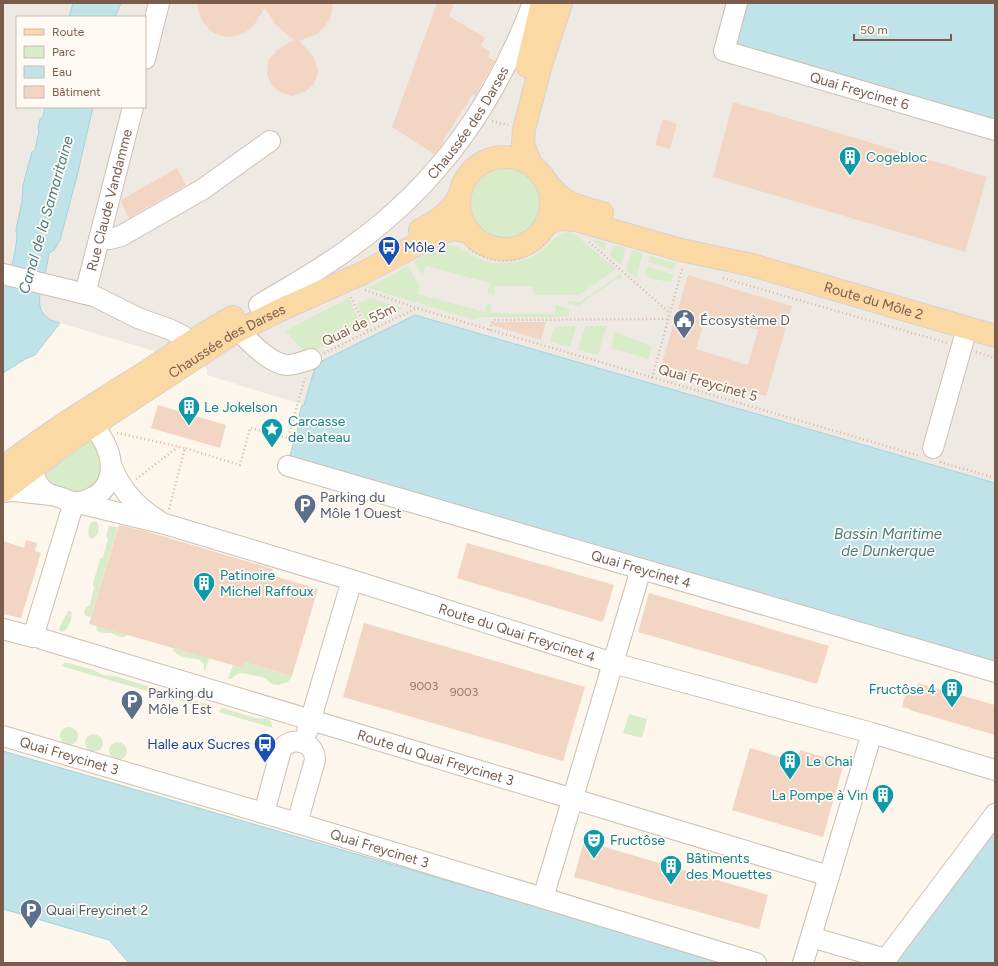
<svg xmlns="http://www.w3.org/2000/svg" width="998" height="966" viewBox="0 0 998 966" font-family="Figtree,sans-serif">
  <rect width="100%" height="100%" fill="#fdf6ec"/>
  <!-- industrial -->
  <path fill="#efe9e4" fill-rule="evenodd" d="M3 3H745L995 121V483L415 315 304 405 207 375V370L205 366 50 320 42 313 39 298 3 284ZM17 17H145V107H17Z"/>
  <!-- green -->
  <g fill="#d8ecc9">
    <circle cx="505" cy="202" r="38"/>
    <path d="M570 232 577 236 616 269 579 295H533V286H495V294L487 293 490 283 426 266 423 274 421 273 414 261C423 256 439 246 448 245 459 244 469 254 478 258 487 263 498 264 508 263 521 262 533 258 542 250 552 242 557 233 570 232Z"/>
    <path d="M589 238 606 243 604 250Z"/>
    <path d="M613 245 626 248 621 265 610 256Z"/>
    <path d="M632 250 643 253 636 278 626 270Z"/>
    <path d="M650 256 676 263 674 270 648 262Z"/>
    <path d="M408 265 417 283 420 285 418 294 485 312 487 304 491 305V313L555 314 556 305 570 309 568 317H481L475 320 368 288 398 272Z"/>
    <path d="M647 267 673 274 671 283 644 276Z"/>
    <path d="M620 274 622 276V279H616L581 304 580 307 568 303V301L580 302Z"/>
    <path d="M349 298 362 327 307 354 285 331Z"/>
    <path d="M370 298 403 308 368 325 357 304Z"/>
    <path d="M576 326 570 347 550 342 554 327Z"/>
    <path d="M585 326H607L598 355 578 350Z"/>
    <path d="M615 332 652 346 649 359 611 348Z"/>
    <path d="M92 439 104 460 97 485 73 495 43 480 45 473Z"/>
    <path d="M96 521C101 528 99 536 91 539 87 535 88 528 91 523Z"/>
    <path d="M109 526 118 527 91 617 86 616 84 612 86 607 90 605 94 588 93 584 100 559 103 557 108 539 106 537Z"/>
    <path d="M68 611H71C73 618 69 630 62 632L59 630 60 626Z"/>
    <path d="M96 626 127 634 126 636C120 640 117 634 110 633 105 633 102 633 97 631Z"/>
    <path d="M173 648 209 658 205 672C203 669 205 666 203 663 198 657 190 659 184 657 179 656 176 653 173 650Z"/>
    <path d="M245 662 292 676 288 682 278 685 272 684 265 678 242 673 237 674 231 679H228L233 665 243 668Z"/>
    <path d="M64 663H69L93 670 103 675 115 676 213 706 212 710 61 666Z"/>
    <path d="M223 708 255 718 268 719 271 722 273 728 219 712 220 709Z"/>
    <path d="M629 714 647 719 642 738 623 733Z"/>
    <circle cx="69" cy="736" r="9"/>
    <circle cx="94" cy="743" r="9"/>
    <circle cx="118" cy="751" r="9"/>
  </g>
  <!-- water -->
  <g fill="#bfe3e8" stroke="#a5d3da">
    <path d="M73 3H121L115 17H69Z"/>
    <path d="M745 3H995V121L733 44Z"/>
    <path d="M45 107H93L78 172 60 240 54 250 49 253C48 261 46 270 44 278 38 298 34 317 60 323L35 355 25 359 3 373V284L9 280 15 251 17 238 16 230 22 201 23 185 32 152 35 150 39 131 38 128 40 119 43 117Z"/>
    <path d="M415 315 995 483V665L289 459 301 417 299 416 302 405H304L316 364Z"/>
    <path d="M3 751 730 963H129L109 940 3 909Z"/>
    <path d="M995 829V963H893Z"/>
  </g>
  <!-- building -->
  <g fill="#f3d5c3" fill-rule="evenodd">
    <path d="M197 3H333L331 17 325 26 317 34 299 41 312 54 316 63 318 72 315 82 312 86 305 92 291 96 278 91 271 84 267 75 268 61 277 50 294 40 276 25 265 8 254 25 246 32 236 36 225 37 214 33 206 26 200 17Z"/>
    <path d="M437 3H454L449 16 485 38 481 46 490 52 488 57 495 61 475 96 473 94 443 141 444 142 434 154 392 127Z"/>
    <path d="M733 102 987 177 965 252 713 177Z"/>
    <path d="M663 119 677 124 670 149 655 145Z"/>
    <path d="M177 168 186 185 129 218 121 202V200Z"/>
    <path d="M688 275 792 306 766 396 661 366ZM706 315 758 330 748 365 696 349Z"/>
    <path d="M492 322H546L541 340 491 325Z"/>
    <path d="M158 405 226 425 220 448 151 428Z"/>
    <path d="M119 525 145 531 273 569 271 575 318 589 292 676 245 662 243 668 89 624Z"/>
    <path d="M26 540 37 543 35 551 41 553 21 618 3 614V541L24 548Z"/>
    <path d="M467 543 614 585 603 622 457 578Z"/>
    <path d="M649 593 829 646 817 684 638 632Z"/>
    <path d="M364 623 585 687 563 761 343 697Z"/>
    <path d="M918 683 995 705V735L910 710V709L902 707 907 689 915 691Z"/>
    <path d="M750 748 796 762 800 750 844 763 823 837 732 810Z"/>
    <path d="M584 841 768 895 759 929 574 877Z"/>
  </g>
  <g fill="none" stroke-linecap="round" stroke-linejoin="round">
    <!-- minor casing -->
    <g stroke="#d1beb0" stroke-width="22">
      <g id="minor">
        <path id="s1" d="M737 3 724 51 995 130"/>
        <path d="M145 59 159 3"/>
        <path d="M99 239H110L121 236 203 189 270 141"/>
        <path d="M3 274 94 296 138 318 169 329 183 336 190 342"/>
        <path id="s2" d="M85 294 133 107"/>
        <path id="s3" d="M259 305C290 286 322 269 351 247 439 184 495 103 533 3"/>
        <path d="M239 331C250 342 270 364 287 365 295 365 303 362 311 359"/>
        <path d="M933 448 967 328"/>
        <path d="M35 453C30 465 33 481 43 490 48 495 56 496 62 498 66 500 70 502 74 502 79 503 85 501 89 499 111 491 115 468 107 448 101 435 93 421 79 417"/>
        <path d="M111 465C120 488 136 507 158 520"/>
        <path id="s4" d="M288 466 995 672"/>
        <path d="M3 492 14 491 51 495"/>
        <path id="s5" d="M74 502 165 524 352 580 613 663 872 733"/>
        <path d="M3 629 33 637 74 502"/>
        <path id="s6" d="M42 639 829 876"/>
        <path d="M307 732 352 580"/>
        <path id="s7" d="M3 736 297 823 756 963"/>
        <path d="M264 813 281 750C291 735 315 741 315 760L297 823"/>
        <path d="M543 898 641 569"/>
        <path d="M811 937 886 959"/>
        <path d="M803 963 872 733 995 770"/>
        <path d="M883 963 995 814"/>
      </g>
    </g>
    <!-- major casing -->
    <g stroke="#dad1cd" stroke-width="24">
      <g id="major">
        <path d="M527 66 542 3"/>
        <circle cx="505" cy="203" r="46"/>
        <path d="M530 163 523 144 524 129 540 68 561 3"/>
        <path d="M546 181C564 205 574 205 602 213"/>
        <path id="s8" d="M546 223 561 219 576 220 681 250 752 265 995 336"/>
        <path d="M420 230C437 221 448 215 458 198"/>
        <path d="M3 468C46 434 93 405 140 376 171 356 200 334 233 317"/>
        <path id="s9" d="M3 491 69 441 230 335 280 310 363 273 437 234 454 229 469 232"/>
      </g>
    </g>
    <!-- path -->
    <g stroke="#d9b8a5" stroke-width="2.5" stroke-dasharray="1 3" stroke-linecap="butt">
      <path d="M492 121 508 125"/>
      <path d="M589 242 670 313"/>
      <path d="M469 249C496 268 527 263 549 239"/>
      <path d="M723 278 947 343"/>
      <path d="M365 290 416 308 920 456"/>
      <path d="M351 297 368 332"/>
      <path d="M489 330 493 320 668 319"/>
      <path d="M976 352 995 358"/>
      <path d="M324 353 415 309"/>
      <path d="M652 378 683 266"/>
      <path d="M117 433 185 448"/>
      <path d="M940 462 995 478"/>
      <path d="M136 479 178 447"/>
      <path d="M169 509 185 448 240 465 250 428 288 438 305 378"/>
    </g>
    <!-- minor -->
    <use href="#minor" stroke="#fff" stroke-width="20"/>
    <!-- major -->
    <use href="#major" stroke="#fbd9a5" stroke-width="22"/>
  </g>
  <!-- icons -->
  <defs>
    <g id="building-pin" transform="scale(1.15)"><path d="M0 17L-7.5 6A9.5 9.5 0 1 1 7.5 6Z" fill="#0f9aa8" stroke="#fffaf3"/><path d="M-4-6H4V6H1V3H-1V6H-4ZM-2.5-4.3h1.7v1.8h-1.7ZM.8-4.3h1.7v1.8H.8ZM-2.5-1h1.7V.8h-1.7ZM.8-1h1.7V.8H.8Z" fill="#fff"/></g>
    <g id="bus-pin" transform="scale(1.15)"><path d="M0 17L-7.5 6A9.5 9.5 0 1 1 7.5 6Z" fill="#1a4fb4" stroke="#fffaf3"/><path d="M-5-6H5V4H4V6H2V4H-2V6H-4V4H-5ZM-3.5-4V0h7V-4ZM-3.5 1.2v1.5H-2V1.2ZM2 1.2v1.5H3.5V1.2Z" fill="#fff"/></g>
    <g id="civic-pin" transform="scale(1.15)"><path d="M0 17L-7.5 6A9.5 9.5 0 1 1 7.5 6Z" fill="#5c6f8a" stroke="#fffaf3"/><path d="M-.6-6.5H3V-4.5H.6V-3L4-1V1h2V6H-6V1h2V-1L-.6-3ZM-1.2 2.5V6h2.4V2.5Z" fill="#fff"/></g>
    <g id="sight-pin" transform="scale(1.15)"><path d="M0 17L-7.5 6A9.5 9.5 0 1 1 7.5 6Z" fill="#0f9aa8" stroke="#fffaf3"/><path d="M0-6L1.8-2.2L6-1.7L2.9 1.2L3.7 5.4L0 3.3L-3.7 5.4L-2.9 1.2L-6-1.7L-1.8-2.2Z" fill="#fff"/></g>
    <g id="parking-pin" transform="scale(1.15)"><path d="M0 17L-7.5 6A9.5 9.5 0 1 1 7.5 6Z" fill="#5c6f8a" stroke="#fffaf3"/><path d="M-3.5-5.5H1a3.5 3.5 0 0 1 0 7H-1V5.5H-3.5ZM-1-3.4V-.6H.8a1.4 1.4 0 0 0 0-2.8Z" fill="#fff"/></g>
    <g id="theatre-pin" transform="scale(1.15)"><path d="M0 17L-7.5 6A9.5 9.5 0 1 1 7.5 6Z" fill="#0f9aa8" stroke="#fffaf3"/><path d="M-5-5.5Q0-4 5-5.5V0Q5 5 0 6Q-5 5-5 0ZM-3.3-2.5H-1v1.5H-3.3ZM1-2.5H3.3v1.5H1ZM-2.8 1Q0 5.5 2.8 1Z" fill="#fff"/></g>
  </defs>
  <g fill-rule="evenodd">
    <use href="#building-pin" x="850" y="157"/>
    <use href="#bus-pin" x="389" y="247"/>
    <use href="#civic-pin" x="684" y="320"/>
    <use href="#building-pin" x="189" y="407"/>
    <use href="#sight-pin" x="272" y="429"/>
    <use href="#parking-pin" x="305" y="505"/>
    <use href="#building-pin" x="204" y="583"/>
    <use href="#building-pin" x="952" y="689"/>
    <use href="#parking-pin" x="132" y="701"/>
    <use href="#bus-pin" x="265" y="744"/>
    <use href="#building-pin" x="790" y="761"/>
    <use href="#building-pin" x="883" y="795"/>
    <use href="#theatre-pin" x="594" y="840"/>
    <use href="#building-pin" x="671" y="866"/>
    <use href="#parking-pin" x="31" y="910"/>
  </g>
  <g text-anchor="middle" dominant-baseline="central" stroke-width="3.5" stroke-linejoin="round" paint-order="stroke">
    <!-- number labels -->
    <g font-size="12" fill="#987a6a">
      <text x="424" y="686">9003</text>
      <text x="464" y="692">9003</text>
    </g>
    <!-- street labels -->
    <g font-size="14" fill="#7a5c4d" stroke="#fffaf3">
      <text stroke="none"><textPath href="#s1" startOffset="191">Quai Freycinet 6</textPath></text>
      <text stroke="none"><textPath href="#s3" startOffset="281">Chaussée des Darses</textPath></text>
      <text stroke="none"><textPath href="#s2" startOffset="97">Rue Claude Vandamme</textPath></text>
      <text stroke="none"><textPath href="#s8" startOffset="339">Route du Môle 2</textPath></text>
      <text transform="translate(359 325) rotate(-26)">Quai de 55m</text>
      <text stroke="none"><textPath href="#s9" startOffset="270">Chaussée des Darses</textPath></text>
      <text transform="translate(708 383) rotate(16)">Quai Freycinet 5</text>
      <text stroke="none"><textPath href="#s4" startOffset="368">Quai Freycinet 4</textPath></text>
      <text stroke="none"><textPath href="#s5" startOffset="462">Route du Quai Freycinet 4</textPath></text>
      <text stroke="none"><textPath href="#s7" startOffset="69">Quai Freycinet 3</textPath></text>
      <text stroke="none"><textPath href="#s6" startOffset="411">Route du Quai Freycinet 3</textPath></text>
      <text stroke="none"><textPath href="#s7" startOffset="393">Quai Freycinet 3</textPath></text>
    </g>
    <!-- culture labels -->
    <g font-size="14" fill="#0d838f" stroke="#fffaf3" text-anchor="start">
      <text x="866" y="157">Cogebloc</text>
      <text x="204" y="407">Le Jokelson</text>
      <text x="288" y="421">Carcasse<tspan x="288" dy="16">de bateau</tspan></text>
      <text x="220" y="575">Patinoire<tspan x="220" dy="16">Michel Raffoux</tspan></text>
      <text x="936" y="689" text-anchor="end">Fructôse 4</text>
      <text x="806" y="761">Le Chai</text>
      <text x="868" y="795" text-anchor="end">La Pompe à Vin</text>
      <text x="610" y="840">Fructôse</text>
      <text x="686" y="858">Bâtiments<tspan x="686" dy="16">des Mouettes</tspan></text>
    </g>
    <!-- transit labels -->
    <g font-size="14" fill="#164399" stroke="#fffaf3" text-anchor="start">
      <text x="404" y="247">Môle 2</text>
      <text x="250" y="744" text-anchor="end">Halle aux Sucres</text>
    </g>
    <!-- service labels -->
    <g font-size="14" fill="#4e5e75" stroke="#fffaf3" text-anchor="start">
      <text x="700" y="320">Écosystème D</text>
      <text x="320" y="497">Parking du<tspan x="320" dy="16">Môle 1 Ouest</tspan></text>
      <text x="148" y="693">Parking du<tspan x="148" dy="16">Môle 1 Est</tspan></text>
      <text x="46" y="910">Quai Freycinet 2</text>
    </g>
    <!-- water labels -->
    <g font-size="15" font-style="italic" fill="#437c86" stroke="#fffaf3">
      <text transform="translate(46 215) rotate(-74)">Canal de la Samaritaine</text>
      <text x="888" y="534">Bassin Maritime<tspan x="888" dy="17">de Dunkerque</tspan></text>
    </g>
  </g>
  <!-- border -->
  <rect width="998" height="966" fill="none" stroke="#7a5c4d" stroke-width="8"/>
  <!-- legend -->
  <rect x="16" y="16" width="130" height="92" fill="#fffaf3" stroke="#cabbb1"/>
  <rect x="24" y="29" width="20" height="6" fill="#fbd9a5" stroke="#cabbb1"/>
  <text x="52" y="36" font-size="12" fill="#7a5c4d">Route</text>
  <rect x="24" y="46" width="20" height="12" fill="#d8ecc9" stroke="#cabbb1"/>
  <text x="52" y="56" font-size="12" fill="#7a5c4d">Parc</text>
  <rect x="24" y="66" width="20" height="12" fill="#bfe3e8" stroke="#cabbb1"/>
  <text x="52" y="76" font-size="12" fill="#7a5c4d">Eau</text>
  <rect x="24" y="86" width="20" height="12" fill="#f3d5c3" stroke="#cabbb1"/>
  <text x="52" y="96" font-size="12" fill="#7a5c4d">Bâtiment</text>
  <!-- scale -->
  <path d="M854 34v6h97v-6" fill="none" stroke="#7a5c4d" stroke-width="2"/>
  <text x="860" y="34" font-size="12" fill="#7a5c4d" stroke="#fffaf3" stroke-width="3" paint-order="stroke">50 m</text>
</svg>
